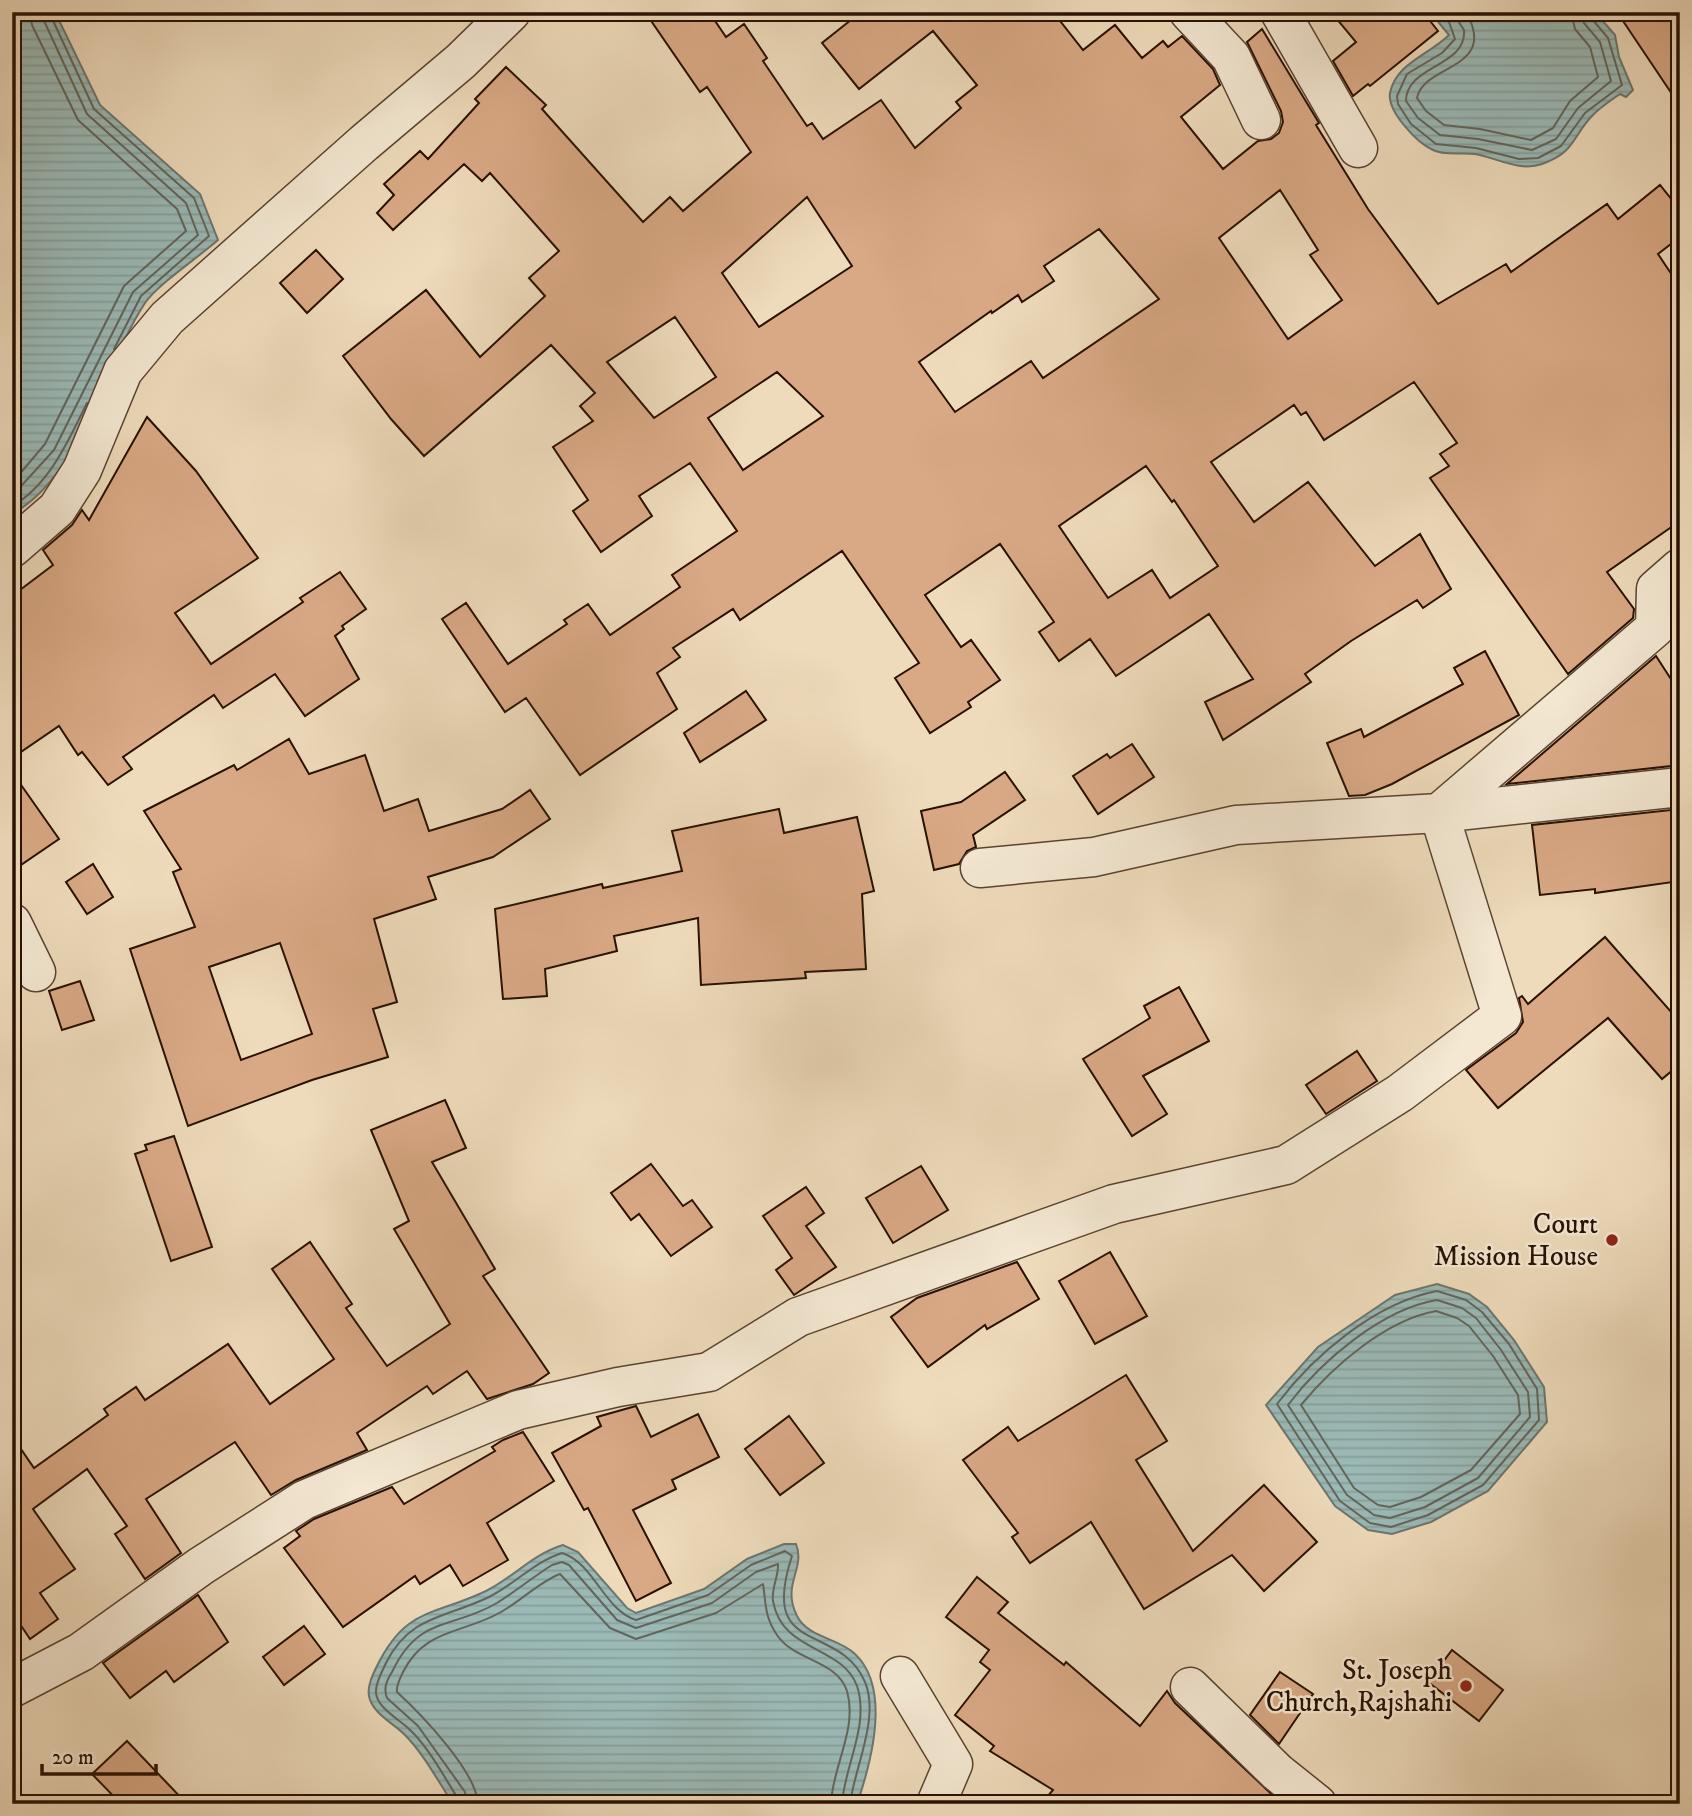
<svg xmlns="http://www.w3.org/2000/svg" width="1692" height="1816" viewBox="0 0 1692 1816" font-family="'IM FELL DW Pica',serif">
  <defs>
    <pattern id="water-rules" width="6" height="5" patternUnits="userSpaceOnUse" patternTransform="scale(1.75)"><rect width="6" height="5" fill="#9bbab7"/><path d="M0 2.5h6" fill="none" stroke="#869f9c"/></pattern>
  </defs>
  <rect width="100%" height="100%" fill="#eedbbb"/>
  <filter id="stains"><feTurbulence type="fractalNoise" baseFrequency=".00286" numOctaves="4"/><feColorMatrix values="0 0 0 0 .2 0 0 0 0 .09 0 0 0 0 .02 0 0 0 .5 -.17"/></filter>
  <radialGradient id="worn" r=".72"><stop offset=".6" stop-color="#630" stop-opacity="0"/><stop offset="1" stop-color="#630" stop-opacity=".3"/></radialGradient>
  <!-- water -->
  <g fill="url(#water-rules)" stroke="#6d766f" stroke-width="2">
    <path d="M12 12H55L100 105 200 194 218 240C200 256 157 285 145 303 103 367 82 476 12 514Z"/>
    <path d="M1430 12H1595L1615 35 1619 57 1633 90 1626 97 1620 94C1610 101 1599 108 1591 117 1571 139 1575 152 1542 164 1520 172 1497 158 1475 154 1462 152 1445 156 1433 150 1417 143 1387 111 1390 93 1396 63 1429 55 1449 35Z"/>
    <path d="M1437 1284 1469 1294 1487 1307 1514 1340 1544 1387 1547 1422 1488 1491 1431 1522 1392 1534 1368 1530 1335 1506 1266 1405 1318 1347 1395 1295Z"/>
    <path d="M784 1544H796C806 1569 781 1584 797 1616 808 1638 839 1638 855 1654 892 1689 871 1763 857 1804H453C438 1781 424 1754 404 1734 393 1723 372 1713 369 1696 367 1686 373 1674 377 1666 406 1607 434 1616 486 1591 514 1577 533 1554 563 1545L578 1552 627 1608 636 1613 704 1589 747 1559Z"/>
  </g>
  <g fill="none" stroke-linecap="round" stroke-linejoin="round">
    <!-- shore -->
    <g stroke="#62655c" stroke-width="2">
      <path d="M49 12 94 109 194 198 209 236 141 296 114 349"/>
      <path d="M1438 12 1449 22 1455 39 1442 53 1407 74 1397 96 1398 104 1411 124 1436 144 1476 148 1519 159 1538 158 1561 146 1585 113 1622 85 1608 38 1592 19 1591 12"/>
      <path d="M1452 12 1464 30C1467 67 1406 65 1406 101L1418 118 1440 135 1478 139 1532 150 1556 139 1578 108 1611 81 1600 42 1584 23 1582 12"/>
      <path d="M1466 12C1499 70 1423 64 1417 98L1426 111 1444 125 1480 129 1531 140 1553 128 1570 101 1598 77 1590 47 1575 29 1571 12"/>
      <path d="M12 483 45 444 124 286 186 231 177 209 78 120 32 25 29 12"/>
      <path d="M12 496 54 450 133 292 198 235 186 203 87 114 40 12"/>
      <path d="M12 506C49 486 69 439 87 403"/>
      <path d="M1437 1291 1466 1300 1482 1312 1509 1344 1537 1389 1539 1420 1483 1485 1428 1515 1391 1527 1370 1523 1340 1501 1277 1404C1314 1355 1375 1303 1437 1291Z"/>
      <path d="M1437 1300 1462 1308 1476 1318 1501 1350 1528 1392 1530 1417 1478 1478 1425 1507 1390 1518 1374 1515 1347 1495 1288 1405C1321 1361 1382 1309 1437 1300Z"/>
      <path d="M1436 1311 1457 1318 1469 1326 1493 1356 1518 1395 1520 1414 1471 1470 1421 1497 1390 1507 1378 1505 1354 1488 1301 1405C1333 1366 1386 1320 1436 1311Z"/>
      <path d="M459 1804 457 1797C443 1775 428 1746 408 1728 398 1719 377 1707 376 1693 375 1683 382 1672 386 1663 410 1615 446 1618 489 1597 515 1584 534 1562 562 1553 594 1563 604 1610 636 1620L708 1595 751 1565 785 1551 792 1556C758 1658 839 1621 865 1682 880 1718 854 1769 850 1804"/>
      <path d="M467 1804 465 1792 418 1726 387 1698C383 1688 387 1680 392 1672 419 1615 451 1630 497 1603 516 1591 533 1577 552 1565L562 1562 569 1565 617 1620 636 1628 712 1603 756 1572 778 1564C779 1575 771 1589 773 1601 782 1653 842 1645 857 1686 870 1725 844 1767 842 1804"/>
      <path d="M478 1804C477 1772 420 1713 397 1692 396 1685 400 1679 403 1672 425 1628 463 1634 501 1612 521 1601 539 1582 560 1574L610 1628 636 1639 716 1613 763 1584C766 1602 764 1616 777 1635 794 1661 837 1660 847 1691 858 1729 832 1767 831 1804"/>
    </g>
  </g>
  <!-- building -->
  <g fill="#d9a985" stroke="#281002" stroke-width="2" fill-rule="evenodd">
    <path d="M645 12H709L726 37 744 24 767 58 763 61 807 126 812 123 823 139 881 100 915 148 961 108 956 102 977 85 933 31 859 89 822 43 861 12H1053L1083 50 1115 25 1142 58 1163 41 1168 47 1182 36 1213 69 1220 85 1181 117 1223 169 1258 141 1271 139 1279 133 1283 122 1281 111 1247 42 1262 29 1319 123 1316 125 1368 209 1438 304 1506 264 1511 272 1607 204 1618 219 1660 185 1680 210V237L1658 254 1680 287V521L1607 572 1634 609 1633 618 1568 674 1430 478 1449 466 1440 454 1457 443 1414 382 1324 440 1306 412 1301 415 1294 405 1211 462 1254 522 1308 482 1375 566 1420 534 1451 589 1423 608 1417 600 1351 641 1305 674 1311 682 1223 740 1205 702 1253 679 1209 614 1116 676 1090 639 1059 661 1039 632 1054 622 1000 544 925 595 961 647 971 640 1000 680 968 702 971 707 930 733 895 678 919 663 842 551 740 620 733 609 673 648 680 657 657 673 677 709 580 775 526 698 505 712 442 619 466 603 508 664 567 624 564 620 588 604 610 635 680 587 672 575 737 531 690 463 639 496 652 516 601 552 573 511 588 500 553 447 593 421 580 406 595 393 551 345 424 456 391 419 343 356 426 290 480 357 545 296 529 278 559 251 490 173 482 181 464 164 393 230 377 213 394 195 384 184 420 151 428 159 479 103 475 99 506 67 546 105 542 109 643 222 670 197 683 211 751 152 707 87 700 92ZM1280 190 1318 250 1310 255 1342 300 1288 339 1219 238ZM807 197 852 266 759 327 722 273ZM1099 229 1159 299 1043 378 1031 361 955 412 919 362 991 311 992 313 1018 295 1022 302 1054 281 1044 266ZM675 317 716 377 654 418 607 362ZM777 372 823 416 743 470 708 418ZM1146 466 1172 502 1174 500 1218 566 1170 598 1152 570 1108 598 1059 526Z"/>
    <path d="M1331 12H1423L1438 31 1370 86 1368 84 1353 96 1333 61 1356 42Z"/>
    <path d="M1617 12H1680V106Z"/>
    <path d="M316 250 343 279 307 313 280 283Z"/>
    <path d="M147 417 196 471 258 558 175 613 211 664 303 602 300 598 340 572 366 609 342 626 344 629 335 636 359 679 305 716 275 674 223 708 214 695 123 757 132 769 108 785 82 752 78 755 59 726 12 758V596L53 565 43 550 72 525 82 510 89 520Z"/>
    <path d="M1485 651 1519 715 1392 784 1365 795 1349 796 1327 743 1361 729 1364 737 1463 684 1454 668Z"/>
    <path d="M1656 656 1680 693V765L1507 784Z"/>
    <path d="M746 691 766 720 700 762 684 733Z"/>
    <path d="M289 739 309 774 365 755 384 811 418 799 429 831 502 809 530 790 550 819 493 857 428 877 436 899 374 919 397 1002 373 1009 388 1057 312 1080 188 1126 130 949 195 927 173 872 181 869 144 811 234 765 237 770ZM280 943 312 1034 241 1060 209 967Z"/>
    <path d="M1132 744 1154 777 1098 814 1073 776 1107 754 1110 758Z"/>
    <path d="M12 772 59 839 12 871Z"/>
    <path d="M1005 772 1025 800 973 835 976 847 967 851 959 864 934 870 921 811 961 802Z"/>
    <path d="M779 809 784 833 857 817 874 891 862 894 866 969 805 972 806 978 701 985 698 918 614 936 617 951 545 969 547 996 503 999 495 909 602 884 603 888 682 871 672 831Z"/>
    <path d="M1680 809V881L1595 893V889L1540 895 1532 825Z"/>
    <path d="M93 864 113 897 87 914 66 882Z"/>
    <path d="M1605 937 1680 1022V1064L1662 1079 1608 1018 1498 1108 1466 1070 1516 1033 1523 1022 1519 998 1522 996 1528 1004Z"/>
    <path d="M80 981 94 1020 62 1030 49 991Z"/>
    <path d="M1179 987 1209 1041 1143 1076 1167 1114 1132 1136 1083 1059 1150 1018 1144 1006Z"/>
    <path d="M1357 1051 1377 1081 1326 1114 1306 1085Z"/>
    <path d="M445 1100 466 1148 432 1162 495 1269 483 1276 549 1373 533 1384 487 1399 467 1371 433 1394 427 1386 357 1433 367 1450 296 1480 271 1495 235 1442 146 1499 181 1553 145 1579 115 1534 127 1526 87 1469 33 1509 75 1569 40 1593 58 1619 30 1639 12 1612V1436L34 1468 108 1415 104 1409 136 1387 145 1400 228 1344 270 1404 334 1359 272 1269 310 1242 352 1304 346 1308 387 1366 450 1324 394 1229 409 1221 371 1130Z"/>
    <path d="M174 1136 212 1247 171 1261 135 1154 147 1150 145 1145Z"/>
    <path d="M651 1164 683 1206 692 1200 712 1227 671 1256 639 1214 631 1220 611 1193Z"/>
    <path d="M921 1166 948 1210 893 1243 866 1198Z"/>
    <path d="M806 1187 824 1213 806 1226 836 1267 794 1295 776 1270 792 1258 763 1216Z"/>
    <path d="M1110 1252 1147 1316 1095 1344 1059 1281Z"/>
    <path d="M1017 1262 1039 1299 987 1329 985 1325 928 1367 891 1317 917 1298Z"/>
    <path d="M1126 1375 1167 1441 1136 1460 1193 1551 1264 1485 1317 1542 1264 1591 1232 1555 1144 1609 1091 1522 1030 1563 1012 1537 1018 1533 963 1460 1008 1427 1018 1441Z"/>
    <path d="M636 1406 651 1437 698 1414 719 1457 672 1480 676 1489 633 1510 671 1583 636 1601 588 1508 584 1510 552 1453 601 1426 597 1417Z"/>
    <path d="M789 1416 824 1463 780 1495 745 1449Z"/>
    <path d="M523 1432 554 1481 487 1523 508 1560 463 1586 450 1565 420 1584 415 1576 343 1627 284 1548 300 1536 296 1531 314 1519 392 1487 404 1504 495 1451 492 1447 503 1440Z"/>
    <path d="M977 1577 1008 1602 998 1613 1064 1665 1066 1662 1140 1726 1167 1691 1175 1703 1282 1804H1041L1053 1790 990 1751 994 1746 955 1715 990 1670 980 1662 989 1650 946 1617Z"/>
    <path d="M198 1595 228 1642 174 1682 166 1671 130 1698 103 1663Z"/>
    <path d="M304 1626 325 1654 284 1685 263 1657Z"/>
    <path d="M1452 1650 1503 1690 1479 1721 1428 1682Z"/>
    <path d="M1280 1672 1313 1694 1279 1744 1250 1715Z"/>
    <path d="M127 1741 187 1804H121L92 1774Z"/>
  </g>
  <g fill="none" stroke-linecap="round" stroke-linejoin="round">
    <!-- street casing -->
    <g stroke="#5a4330" stroke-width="41">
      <g id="street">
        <path d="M1189 12 1231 57 1261 120"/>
        <path d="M1280 12 1358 148"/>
        <path d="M12 548 57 509 82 470 123 371 167 318 364 143 461 61 511 12"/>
        <path d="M980 868 1094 857 1236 825 1439 813 1655 628 1656 589 1680 568"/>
        <path d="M12 923 36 972"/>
        <path d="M900 1676 953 1764 936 1804"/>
        <path d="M1190 1687 1277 1772 1317 1804"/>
        <path d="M12 1688 81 1652 201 1566 304 1500 518 1410 618 1387 709 1372 798 1317 1114 1204 1286 1165 1400 1093 1502 1016 1439 813 1680 787"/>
      </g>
    </g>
    <!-- street -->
    <use href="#street" stroke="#f4e8d3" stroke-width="38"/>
  </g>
  <!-- markers -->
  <g fill="#8f2418" stroke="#f4e8d3" stroke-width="2.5">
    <circle cx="1612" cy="1240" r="7"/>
    <circle cx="1466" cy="1686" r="7"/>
  </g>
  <g text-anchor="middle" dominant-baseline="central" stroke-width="5" stroke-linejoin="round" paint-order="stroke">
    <!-- poi labels -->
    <g font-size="28" fill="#281002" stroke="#f4e8d3" text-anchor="end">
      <text x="1598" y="1224">Court<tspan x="1598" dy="32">Mission House</tspan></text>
      <text x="1452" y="1670">St. Joseph<tspan x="1452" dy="32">Church,Rajshahi</tspan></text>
    </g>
  </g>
  <!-- margin -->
  <rect width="1692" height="1816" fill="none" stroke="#eedbbb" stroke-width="42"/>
  <rect x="14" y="14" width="1664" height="1788" fill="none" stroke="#281002" stroke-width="3.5"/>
  <rect x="21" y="21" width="1650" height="1774" fill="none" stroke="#281002" stroke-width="2"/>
  <!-- scale -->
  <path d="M42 1764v10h114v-10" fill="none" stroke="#281002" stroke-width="3.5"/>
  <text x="52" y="1764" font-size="21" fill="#281002" stroke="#f4e8d3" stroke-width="5" paint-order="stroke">20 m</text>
  <rect width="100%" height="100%" filter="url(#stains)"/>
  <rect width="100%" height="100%" fill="url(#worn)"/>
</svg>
